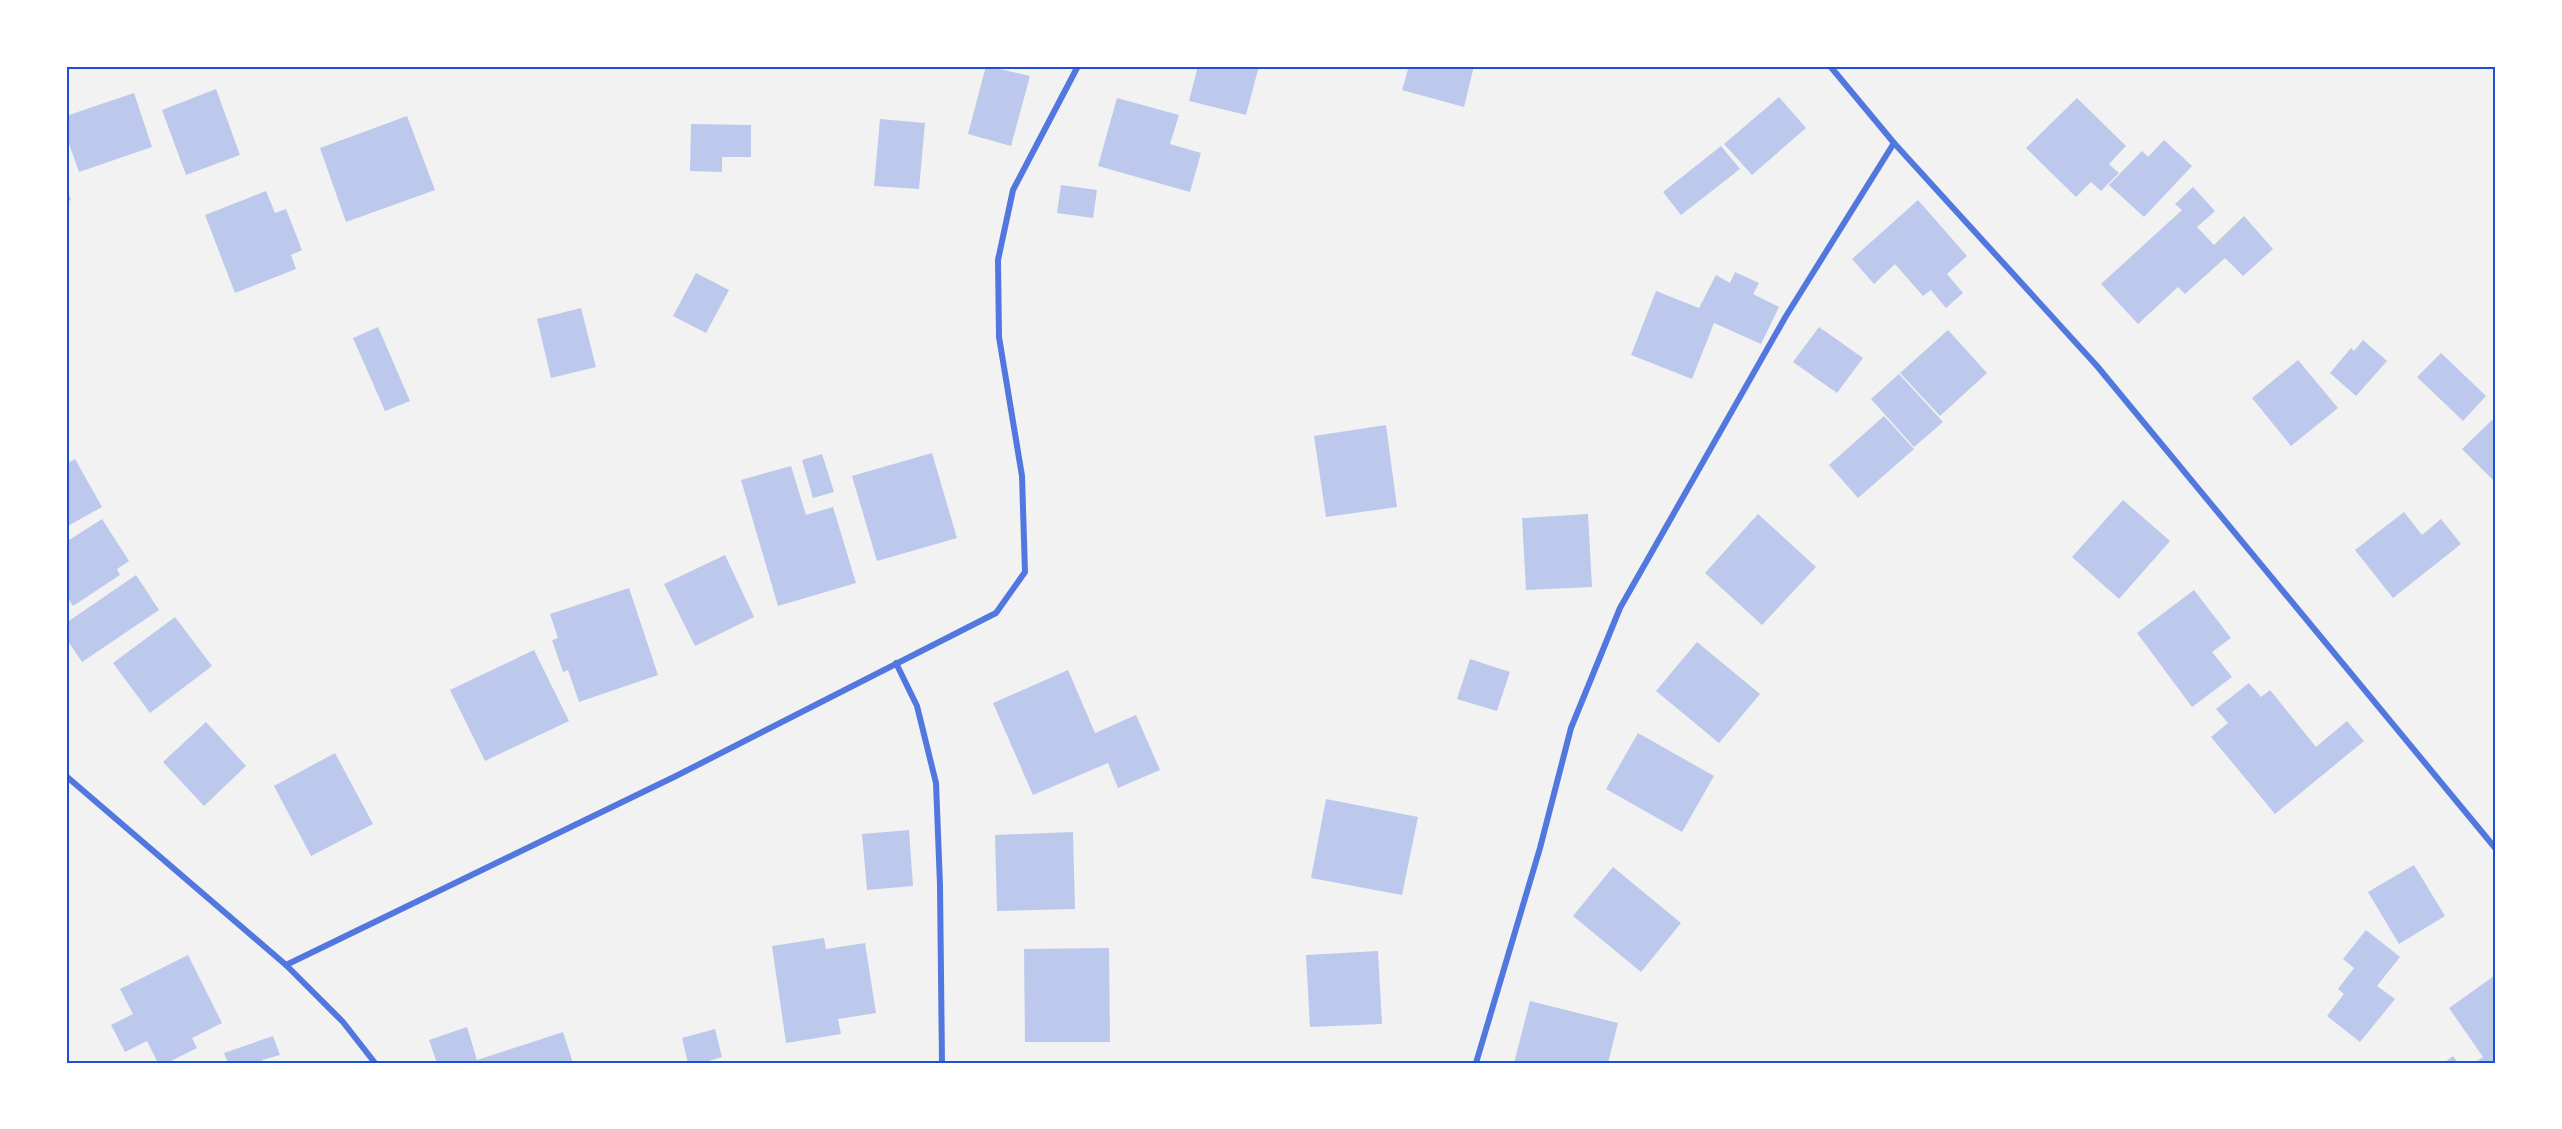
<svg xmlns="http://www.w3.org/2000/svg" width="2562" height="1129" viewBox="0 0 2562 1129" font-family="Barlow,sans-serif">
  <rect width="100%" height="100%" fill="#f2f2f2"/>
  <!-- building -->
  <g fill="#bdc9ec">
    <path d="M986 66 1030 76 1011 146 968 134Z"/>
    <path d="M1198 66H1259L1246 115 1189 101Z"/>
    <path d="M1409 66H1474L1464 107 1402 90Z"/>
    <path d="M216 89 240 155 186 175 162 110Z"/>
    <path d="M134 93 152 147 79 172 66 135V116Z"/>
    <path d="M1779 97 1806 128 1752 175 1724 144Z"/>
    <path d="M1117 98 1179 115 1170 144 1201 153 1190 192 1098 166Z"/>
    <path d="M2077 98 2126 146 2109 164 2119 173 2101 191 2091 182 2076 197 2026 148Z"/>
    <path d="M407 116 435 190 346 222 320 148Z"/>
    <path d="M880 119 925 123 919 189 874 186Z"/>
    <path d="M691 124 751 125V157H722V172L690 171Z"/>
    <path d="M2164 140 2192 166 2144 217 2109 185 2142 151 2148 157Z"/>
    <path d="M1721 146 1740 169 1681 215 1663 192Z"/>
    <path d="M1061 185 1097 190 1093 218 1057 213Z"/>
    <path d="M66 187 71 200 66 202Z"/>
    <path d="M2193 187 2215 211 2197 227 2214 245 2244 216 2273 249 2243 276 2225 258 2185 294 2178 287 2138 324 2101 284 2182 210 2175 204Z"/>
    <path d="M266 191 275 213 286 209 302 250 291 255 296 269 235 293 205 215Z"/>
    <path d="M1918 200 1967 256 1947 274 1963 293 1946 308 1931 290 1923 296 1895 264 1874 284 1852 259Z"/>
    <path d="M1735 272 1759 283 1753 294 1779 307 1761 344 1714 323 1692 379 1631 355 1656 291 1699 308 1716 275 1730 283Z"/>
    <path d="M696 273 729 290 706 333 673 316Z"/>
    <path d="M581 308 596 367 551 378 537 319Z"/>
    <path d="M378 327 410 401 385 411 353 338Z"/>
    <path d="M1819 327 1863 358 1837 393 1793 362Z"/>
    <path d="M1948 330 1987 373 1940 416 1900 373Z"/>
    <path d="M2363 340 2387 361 2356 396 2330 373 2351 348 2354 351Z"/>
    <path d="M2441 353 2486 396 2463 421 2417 377Z"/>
    <path d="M2298 360 2338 408 2291 446 2252 398Z"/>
    <path d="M1899 374 1943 422 1914 447 1871 399Z"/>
    <path d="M1884 416 1914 449 1858 498 1829 465Z"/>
    <path d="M2492 420 2496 424V483L2462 449Z"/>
    <path d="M1386 425 1397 507 1326 517 1314 436Z"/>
    <path d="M932 453 957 538 877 561 852 476Z"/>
    <path d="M822 454 834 492 813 498 802 460Z"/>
    <path d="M75 459 102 507 66 527V464Z"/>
    <path d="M791 466 806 515 833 507 856 583 778 606 741 480Z"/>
    <path d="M2123 500 2170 541 2119 599 2072 557Z"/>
    <path d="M2404 512 2422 535 2441 519 2461 544 2393 598 2355 550Z"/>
    <path d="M1588 514 1592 587 1526 590 1522 518Z"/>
    <path d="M1758 514 1816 567 1762 625 1705 573Z"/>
    <path d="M102 519 129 561 117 569 120 575 73 606 66 595V542Z"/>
    <path d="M725 555 754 617 695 646 664 584Z"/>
    <path d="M136 575 159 610 82 662 66 638V623Z"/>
    <path d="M629 588 658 675 579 702 568 670 563 672 552 640 558 638 550 614Z"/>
    <path d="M2194 590 2231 638 2212 652 2232 677 2192 707 2137 633Z"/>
    <path d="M175 617 212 666 150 713 113 663Z"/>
    <path d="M1697 642 1760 694 1719 743 1656 691Z"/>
    <path d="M534 650 569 721 485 761 450 690Z"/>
    <path d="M1470 659 1510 672 1497 711 1457 699Z"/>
    <path d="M1068 670 1095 733 1136 715 1160 770 1118 788 1108 763 1033 795 993 703Z"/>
    <path d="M2249 683 2261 697 2270 690 2316 747 2347 721 2364 741 2275 814 2211 737 2228 723 2216 709Z"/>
    <path d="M206 722 246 766 204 806 163 762Z"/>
    <path d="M1638 733 1714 776 1682 832 1606 789Z"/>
    <path d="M335 753 373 824 311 856 274 786Z"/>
    <path d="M1326 799 1418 817 1402 895 1311 878Z"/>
    <path d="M909 830 913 886 867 890 862 834Z"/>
    <path d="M1073 832 1075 909 997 911 995 835Z"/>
    <path d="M2414 865 2445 916 2399 944 2368 892Z"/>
    <path d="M1613 867 1681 923 1641 972 1573 916Z"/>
    <path d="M2366 930 2400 957 2377 986 2395 999 2360 1042 2327 1016 2344 994 2338 989 2354 968 2343 959Z"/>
    <path d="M824 938 826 949 865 943 876 1013 838 1019 841 1034 786 1043 772 946Z"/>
    <path d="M1109 948 1110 1042H1025L1024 949Z"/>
    <path d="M1378 951 1382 1024 1310 1027 1306 955Z"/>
    <path d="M188 955 222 1023 192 1038 197 1048 167 1063H158L147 1041 125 1052 111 1025 133 1014 120 989Z"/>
    <path d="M2494 976 2496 1063H2474L2483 1057 2449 1008Z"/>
    <path d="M1530 1001 1618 1023 1608 1063H1514Z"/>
    <path d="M467 1027 477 1060 563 1032 573 1063H437L429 1040Z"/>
    <path d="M715 1029 722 1057 702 1063H688L682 1038Z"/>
    <path d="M273 1036 280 1055 262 1060 263 1063H228L224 1053Z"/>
    <path d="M2453 1056 2458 1063H2444Z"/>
  </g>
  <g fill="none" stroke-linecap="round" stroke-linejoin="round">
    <!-- minor -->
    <g stroke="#5277de" stroke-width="6">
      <path d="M632 66H707"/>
      <path d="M767 66H777"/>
      <path d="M1830 66 1894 143 2097 366 2496 849"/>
      <path d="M896 663 917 706 936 783 940 885 942 1063"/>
      <path d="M66 776 286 965 343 1022 375 1063"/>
      <path d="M286 965 676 776 996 613 1025 572 1022 476 999 337 998 260 1013 190 1078 66"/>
      <path d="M1476 1063 1540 848 1571 728 1620 608 1786 316 1894 143"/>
    </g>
  </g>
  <!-- border -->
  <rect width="2562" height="1129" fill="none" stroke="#ffffff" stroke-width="135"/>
  <rect x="68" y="68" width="2426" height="994" fill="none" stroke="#1d4ed8" stroke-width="2"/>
</svg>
